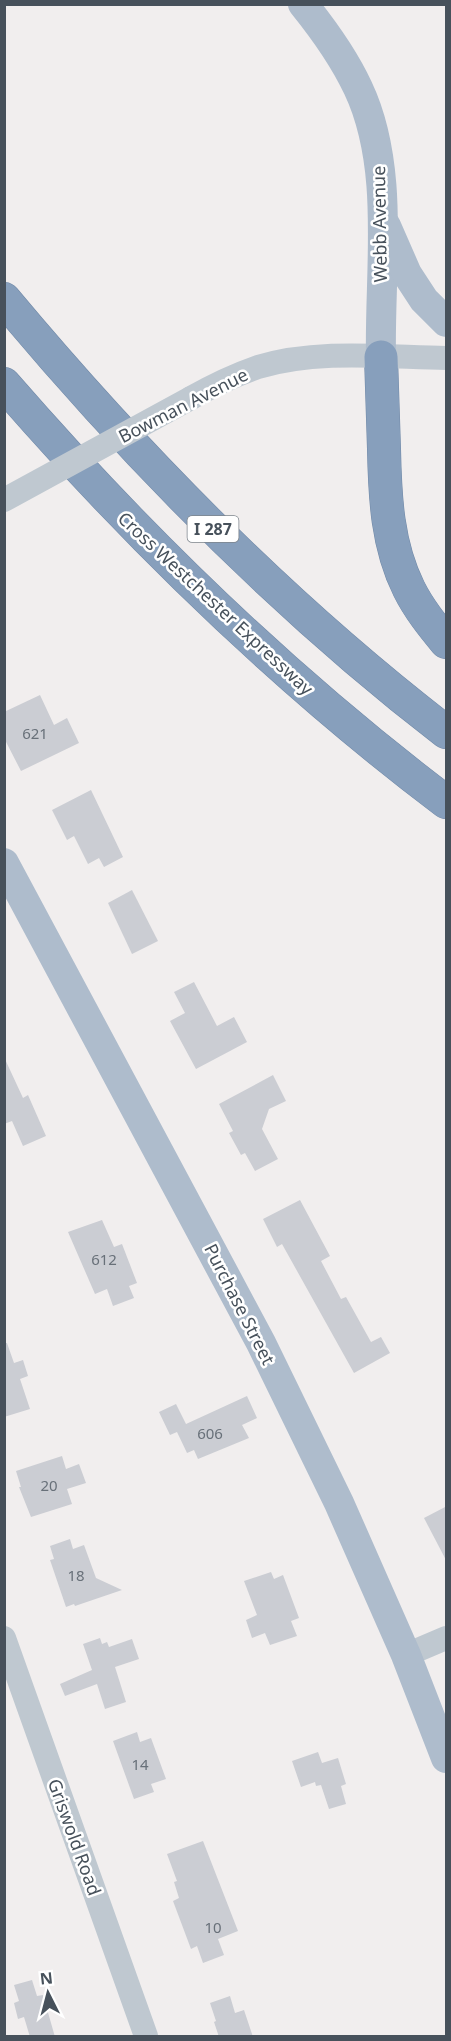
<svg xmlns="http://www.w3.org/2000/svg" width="451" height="2041" viewBox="0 0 451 2041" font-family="'Noto Sans',sans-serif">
  <rect width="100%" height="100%" fill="#f1eeee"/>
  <!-- building -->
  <g fill="#cbcdd3">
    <path d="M40 695 54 725 67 718 79 743 21 771 4 738V712Z"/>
    <path d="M91 790 123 857 104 867 99 858 88 864 74 836 67 840 52 810Z"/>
    <path d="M132 890 158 941 132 954 108 903Z"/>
    <path d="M194 982 217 1026 234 1017 247 1042 196 1069 170 1021 185 1013 174 992Z"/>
    <path d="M4 1057 23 1098 28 1095 46 1136 23 1146 12 1121 4 1124Z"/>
    <path d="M273 1075 286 1101 269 1109 262 1129 278 1159 255 1171 245 1153 241 1155 229 1133 233 1131 219 1104Z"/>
    <path d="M300 1200 330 1256 321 1261 341 1299 346 1297 371 1342 381 1337 390 1353 354 1373 282 1244 277 1247 263 1219Z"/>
    <path d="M102 1220 114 1247 122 1244 137 1283 129 1286 134 1298 113 1306 107 1289 95 1294 68 1232Z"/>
    <path d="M4 1343H7L14 1363 23 1360 28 1376 20 1379 30 1409 4 1417Z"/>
    <path d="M247 1396 257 1418 242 1425 249 1438 198 1459 194 1450 187 1453 177 1432 170 1435 159 1412 176 1404 186 1424Z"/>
    <path d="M62 1456 66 1469 79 1464 86 1483 67 1489 72 1504 31 1517 19 1487H21L16 1471Z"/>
    <path d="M447 1506V1562L424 1518Z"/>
    <path d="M70 1539 73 1549 84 1545 96 1578 122 1590 75 1606 74 1604 66 1607 50 1560 54 1559 50 1546Z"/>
    <path d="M271 1572 274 1579 283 1575 299 1618 291 1621 297 1636 270 1645 265 1633 252 1638 246 1620 257 1615 244 1581Z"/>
    <path d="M100 1638 102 1644 107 1642 109 1647 132 1639 139 1659 115 1667 126 1702 105 1709 97 1684 65 1696 60 1684 92 1670 83 1644Z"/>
    <path d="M137 1732 140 1742 151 1738 166 1779 151 1784 154 1792 134 1799 113 1741Z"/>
    <path d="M318 1752 322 1763 338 1758 346 1784 341 1786 346 1804 329 1809 321 1785 316 1786 315 1782 301 1787 292 1761Z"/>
    <path d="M203 1841 238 1931 218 1939 224 1955 203 1963 197 1946 191 1949 173 1901 179 1898 174 1882 177 1881 167 1854Z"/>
    <path d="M32 1980 37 1996 43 1995 55 2037H30L24 2017 18 2019 14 2003 19 2001 14 1985Z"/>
    <path d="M230 1996 235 2013 244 2010 253 2037H219L214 2022 216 2021 210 2003Z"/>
  </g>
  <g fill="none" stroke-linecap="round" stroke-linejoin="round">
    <!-- highway casing -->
    <g stroke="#728aa8" stroke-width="34">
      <g id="highway">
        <path d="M4 299C137 458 282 606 446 732"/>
        <path d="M381 357C382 387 383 418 384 449 385 497 387 545 409 589 419 609 432 625 446 642"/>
        <path d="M4 384C138 538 283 679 446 802"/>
      </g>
    </g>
    <!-- minor -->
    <g stroke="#bfc8d0" stroke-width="24">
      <path d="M191 398C212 386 235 375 258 367 318 349 385 357 446 358"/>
      <path d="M4 1638 146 2036"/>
      <path d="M406 1655 446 1638"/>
    </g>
    <!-- major -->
    <g stroke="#aebccc" stroke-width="30">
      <path d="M303 4C324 30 344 58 358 88 396 168 379 271 381 357"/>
      <path d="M386 226 407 274 424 300 446 322"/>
      <path d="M4 863 261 1343 339 1503 406 1655 446 1758"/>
    </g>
    <!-- highway -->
    <use href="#highway" stroke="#879fbc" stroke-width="33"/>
    <!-- minor-bridge -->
    <path stroke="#bfc8d0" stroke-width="24" d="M4 500 191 398"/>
  </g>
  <g text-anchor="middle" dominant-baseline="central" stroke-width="5" stroke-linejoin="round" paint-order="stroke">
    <!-- number labels -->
    <g font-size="15" fill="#687079">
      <text x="35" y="733">621</text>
      <text x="104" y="1259">612</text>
      <text x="210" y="1433">606</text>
      <text x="49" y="1485">20</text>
      <text x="76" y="1575">18</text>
      <text x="140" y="1764">14</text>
      <text x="213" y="1927">10</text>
    </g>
    <!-- shield labels -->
    <rect fill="#fff" stroke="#7e858c" stroke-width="1.5" x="187.5" y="516" width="51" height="26" rx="4.5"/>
    <g font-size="16" font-weight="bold" fill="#47515b">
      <text x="213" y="529">I 287</text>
    </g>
    <!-- street labels -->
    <g font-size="18" fill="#47515b" stroke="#fff">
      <text transform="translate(379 224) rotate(-91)">Webb Avenue</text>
      <text transform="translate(183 405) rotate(-27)">Bowman Avenue</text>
      <text transform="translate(216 603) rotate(43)">Cross Westchester Expressway</text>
      <text transform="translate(240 1304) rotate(63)">Purchase Street</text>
      <text transform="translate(75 1837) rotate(70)">Griswold Road</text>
    </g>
  </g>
  <!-- border -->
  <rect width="451" height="2041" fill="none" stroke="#47515b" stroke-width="12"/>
  <!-- north arrow -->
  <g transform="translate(48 1993) rotate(354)" stroke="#ffffff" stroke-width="4.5" paint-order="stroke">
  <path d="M0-4.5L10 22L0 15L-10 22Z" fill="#47515b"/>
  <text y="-9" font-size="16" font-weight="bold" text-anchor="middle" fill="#47515b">N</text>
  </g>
</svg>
